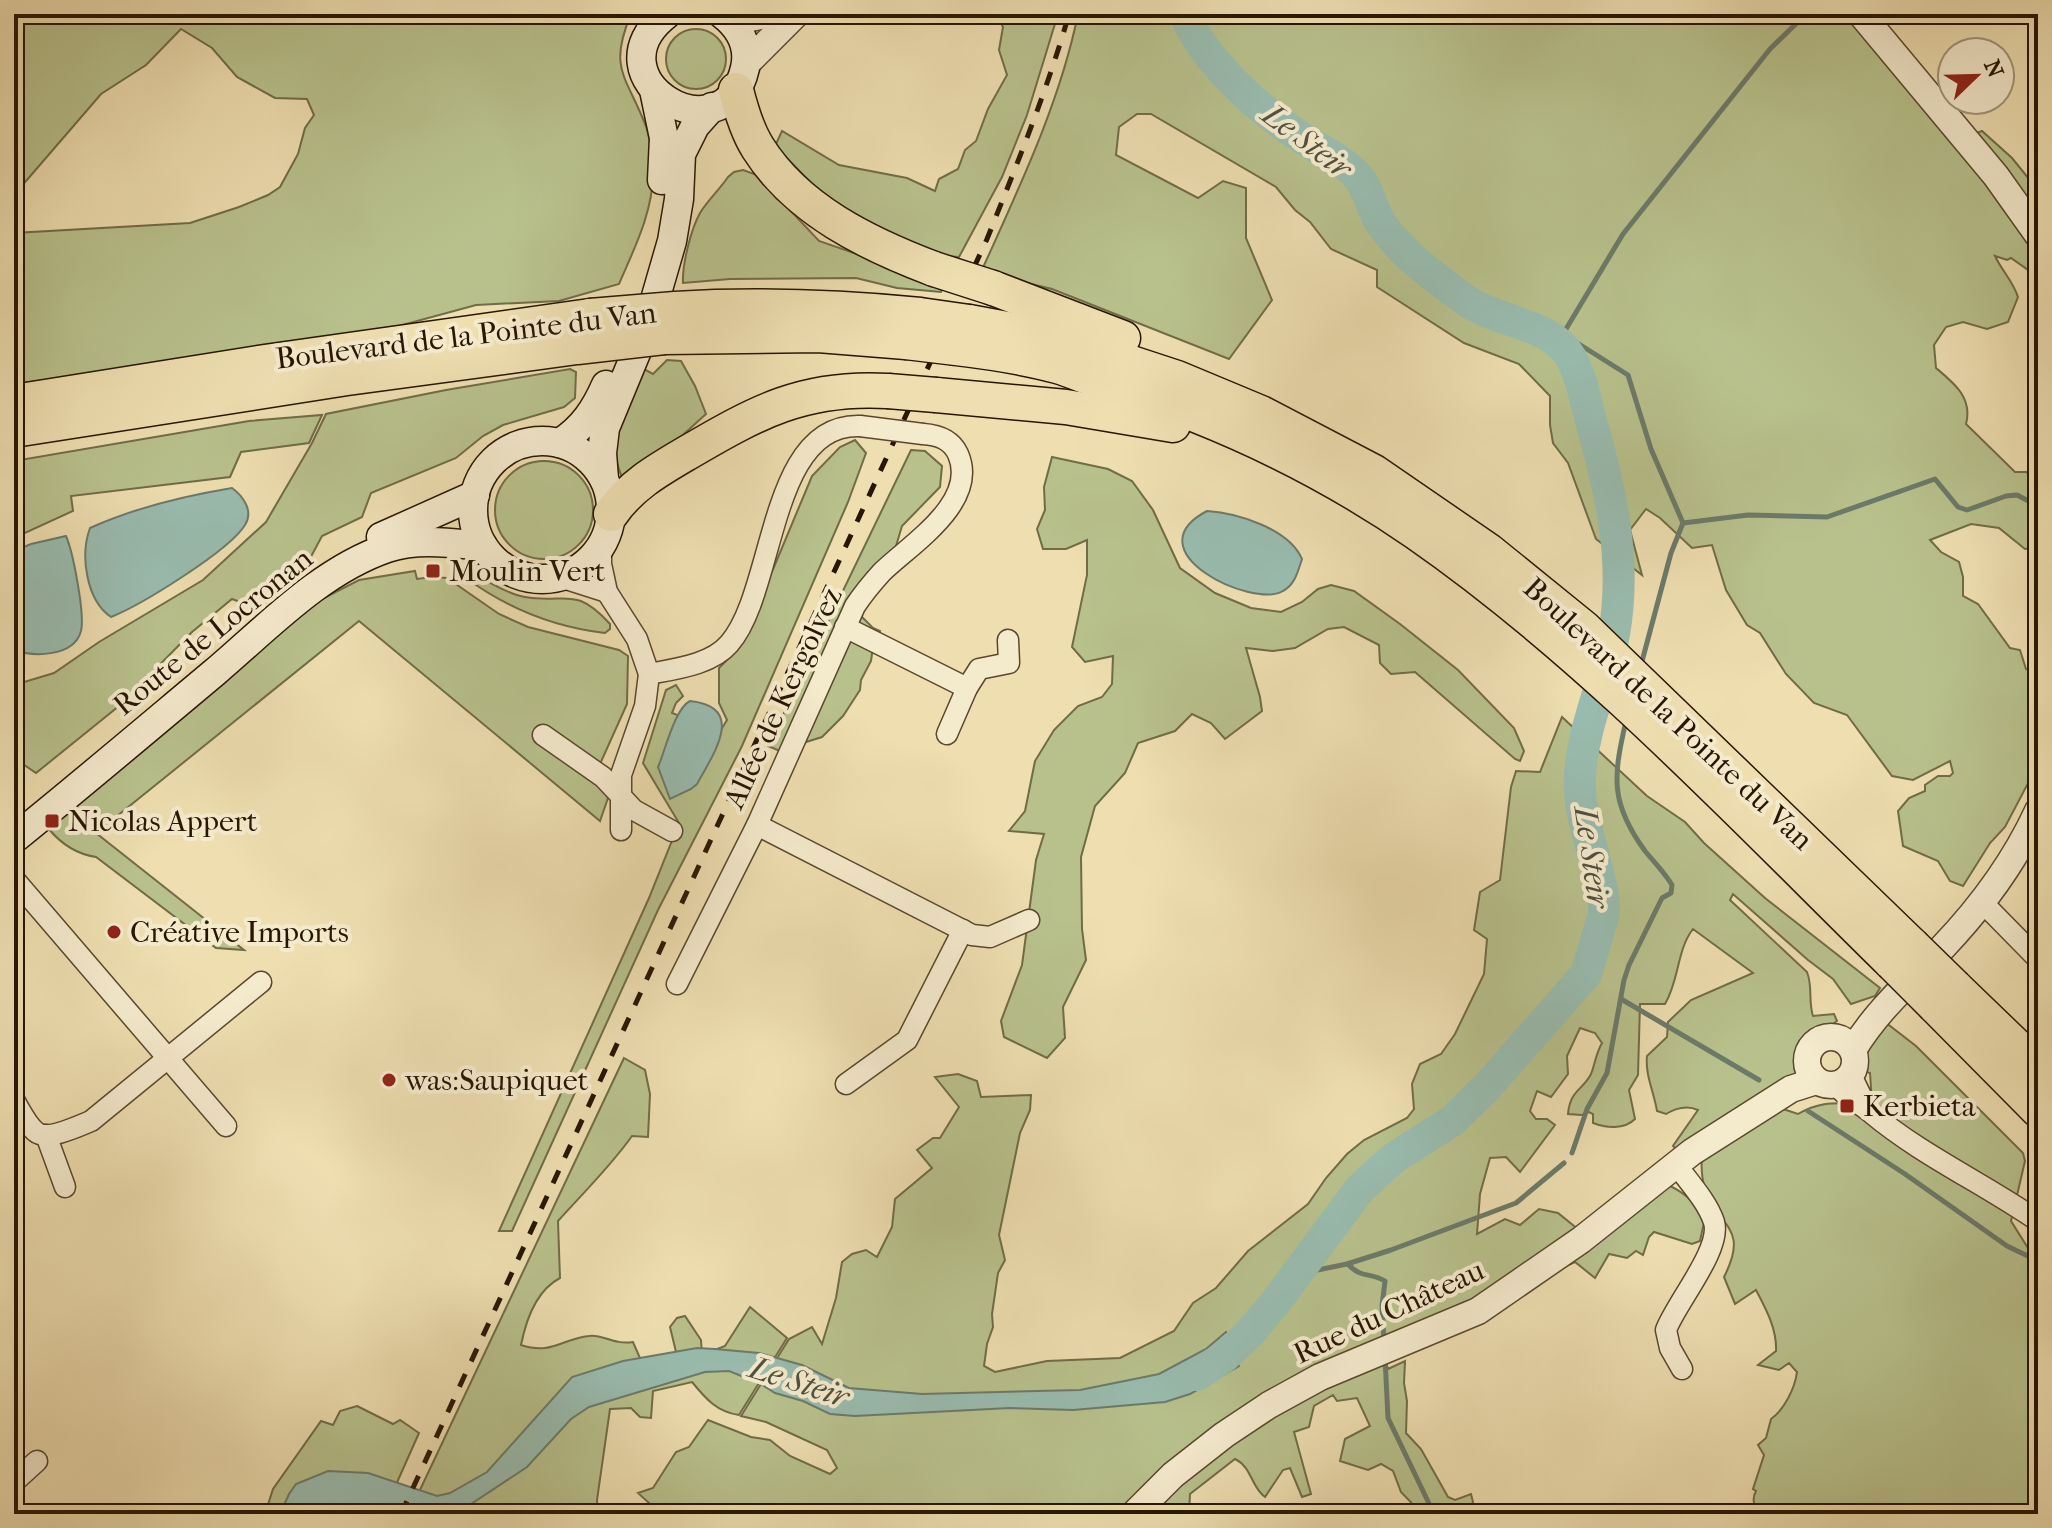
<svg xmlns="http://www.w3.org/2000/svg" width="2052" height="1528" viewBox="0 0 2052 1528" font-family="'IM FELL French Canon',serif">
  <rect width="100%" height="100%" fill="#eedeb0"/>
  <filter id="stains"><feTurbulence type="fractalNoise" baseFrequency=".0025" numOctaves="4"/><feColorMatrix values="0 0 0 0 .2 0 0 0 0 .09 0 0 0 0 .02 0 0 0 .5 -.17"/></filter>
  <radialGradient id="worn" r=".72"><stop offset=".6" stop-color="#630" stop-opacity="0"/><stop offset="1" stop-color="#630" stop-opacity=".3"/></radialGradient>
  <!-- green -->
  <g fill="#b8c18c" stroke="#706c47" stroke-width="2">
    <path d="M14 14H631C608 69 626 75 645 124 651 137 652 158 653 173 653 212 634 249 619 284L559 301 476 305 373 333 161 365 14 384V233L190 223 239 207 268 195 280 187 298 154 305 128 314 115 307 99 275 98 237 77 212 48 181 29 146 65 101 94 14 195Z"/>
    <path d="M996 14H1058L1027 115 1002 177 959 257 933 255 869 222 822 194 775 146 782 131 839 165 907 178 935 191 939 179 958 169 965 150 976 141 988 109 1007 75 999 50 1003 27Z"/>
    <path d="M1078 14H1881L1861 26 1955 141 1982 131 2012 158 2038 190V277L2011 258 2007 260 1995 256C2002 271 2013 281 2018 297L2008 322 1987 329 1963 322 1946 327 1934 345 1936 368C1954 383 1973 398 1966 424L2015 472H2027L2038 497V548L2025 549 1999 528 1971 524 1930 540 1941 552 1959 562 1963 577V596L1978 604 2010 648 2020 650 2026 669 2034 672 2038 669 2036 768 2005 827 1990 843 1963 886 1950 881 1938 861 1903 846 1898 811 1909 798 1925 791V785L1938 776H1950L1953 773 1950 761 1913 780 1892 776 1847 715 1814 703 1786 674 1760 633 1747 625 1726 590 1712 545 1692 548 1660 518 1646 509 1630 530 1642 575 1596 539 1568 463 1553 443 1550 425V396L1519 364 1464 343 1377 287V270L1331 249 1310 222 1295 210 1276 187 1151 114H1137L1119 127 1116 155 1198 198 1223 181 1246 188V238L1272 300 1229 359 1052 289 981 272C1018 190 1060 103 1078 14Z"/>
    <circle cx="696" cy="59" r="30"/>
    <path d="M743 170 757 175 819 241 944 284 941 292 897 288 856 278 730 279 683 283C682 265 691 229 700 213 707 201 720 189 728 177L734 172Z"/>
    <path d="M667 360 681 361 695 386 706 414 663 453 622 477C604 439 627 403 640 367L653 374Z"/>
    <path d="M570 369 576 372 575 398 564 407 503 425 483 436 456 458 371 493 362 517 322 536 305 568 280 593 256 608 232 599 192 632 119 706 36 773 14 758V681L21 683 54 673 99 642 203 580 266 522 312 443 326 414 446 390Z"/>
    <path d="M322 415 309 443 241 452 230 477 71 496 73 511 14 538V461L249 421Z"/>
    <path d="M855 440 866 453 848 502 742 746 658 910 512 1231H499L649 898 679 823 643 763 666 690 676 685 683 696 676 703 672 713 688 719 713 743 727 720 719 703V668L732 655 774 567 812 476 840 447Z"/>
    <path d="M911 450 925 451 942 466 940 487 902 526 896 546 882 560 857 612 873 628 880 631 873 647 871 661 861 680 860 690 843 716 822 737 806 742 793 728 782 752 768 746Z"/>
    <path d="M1052 457 1108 469 1132 481 1153 510 1180 568 1215 593 1251 608 1281 612 1302 602 1318 589 1331 585 1354 591 1400 624 1458 670 1514 728 1524 751 1520 761 1515 759 1415 672 1391 674 1380 663 1379 645 1344 627 1328 629 1295 648 1273 651 1246 648 1260 697 1262 711 1225 739 1211 723 1192 714 1175 731 1138 743 1125 773 1095 806 1081 857 1082 929 1086 960 1063 1007 1065 1038 1047 1058 1004 1037 1001 1021 1022 965 1036 860 1044 834 1009 831 1025 811 1035 761 1054 730 1078 706 1102 697 1112 684 1113 656 1085 662 1072 647 1087 575V540L1066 549H1043L1037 529 1045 510 1044 487Z"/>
    <circle cx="544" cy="510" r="49"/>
    <path d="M415 571 417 579 432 577 447 578 499 614 528 627 619 650 628 656 627 704 600 764 597 782 608 798 600 821 359 621 96 833 244 950 216 948 96 857C76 854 61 844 48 828L205 689 320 600 359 580Z"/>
    <path d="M467 573C487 578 504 594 525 597 566 604 575 585 610 624V629L605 633C554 627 507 608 466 578Z"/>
    <path d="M1562 717 1647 796 1685 822 1704 843 1765 898 1880 988 1875 996 1851 1004 1833 979 1808 960 1733 894 1730 900 1807 972C1813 987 1808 1001 1813 1016L1834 1014 1837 1021 1826 1029 1808 1034 1805 1039 1797 1073 1777 1107 1798 1114C1825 1098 1842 1105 1872 1103L1870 1073 1850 1067 1861 1043 1881 1019 1916 1046 2023 1153 2025 1161 2011 1221 2038 1264V1514H1758C1755 1506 1751 1500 1756 1491L1753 1489 1764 1455 1758 1445 1766 1438 1771 1419C1784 1410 1795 1388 1797 1372L1789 1363 1779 1370 1758 1365 1776 1351C1777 1329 1766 1309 1756 1290L1735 1304 1724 1277C1750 1226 1718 1228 1705 1189 1702 1179 1701 1167 1702 1156L1679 1152 1673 1146 1698 1110C1687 1105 1676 1108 1666 1114L1657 1111C1654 1092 1645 1075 1647 1056L1667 1037 1668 1022 1691 1000 1753 973 1693 929C1677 949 1679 981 1665 1004H1640L1638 1075 1629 1090 1635 1119C1624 1130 1606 1128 1593 1123V1114L1589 1112 1582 1115 1568 1114C1570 1090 1583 1090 1591 1074 1595 1064 1596 1053 1602 1043L1595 1033 1580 1028 1567 1056 1568 1074 1551 1097 1537 1091 1530 1111 1536 1119H1547L1555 1125 1520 1172 1506 1157 1490 1158 1480 1194 1477 1234 1505 1219 1520 1225 1539 1209 1558 1213 1579 1230 1663 1183C1684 1191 1693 1201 1705 1218L1700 1241 1692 1244 1654 1232 1649 1237 1643 1255 1636 1251 1627 1258 1609 1254 1595 1278 1575 1262 1383 1351 1388 1369 1405 1361 1404 1383 1407 1401 1406 1433 1421 1449 1448 1497 1455 1500 1471 1494 1473 1502 1468 1514H1422L1401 1492 1393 1471 1381 1464 1368 1470 1340 1461 1345 1439 1370 1426 1357 1398 1337 1401 1333 1395 1314 1406 1309 1427 1294 1432 1311 1494 1302 1497 1290 1468 1283 1470 1265 1497C1251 1487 1252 1467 1235 1459L1190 1494 1189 1514H688L685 1508 661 1514 638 1493 653 1488 676 1452 689 1447 708 1420 751 1437 770 1440 790 1456 830 1474 837 1468 827 1450 766 1422 741 1416 789 1339 812 1327 822 1344 836 1298 842 1262 852 1254 866 1250 877 1257 892 1227 895 1199 932 1168 917 1150 933 1138H940L959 1107 935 1077 958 1074 977 1081 981 1097 1031 1095 1030 1110 1020 1133 999 1235 1005 1260 998 1273 992 1314 993 1327 987 1344 984 1366 995 1372 1047 1361 1120 1358 1174 1331 1193 1303 1216 1288 1248 1251 1308 1204 1326 1178 1347 1154 1364 1140 1407 1118 1414 1109 1412 1084 1420 1064 1441 1054 1455 1034 1484 974 1487 939 1474 930 1480 892 1500 880 1511 787 1516 771 1540 772Z"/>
    <path d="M624 1058 645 1070 650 1094 648 1137 632 1136C610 1167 583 1193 558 1221L560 1278C537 1290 526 1320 521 1345 552 1355 561 1339 589 1336 603 1334 613 1345 633 1342L643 1365 676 1352 670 1327 677 1318 685 1316 701 1340 702 1355 725 1346 750 1307 787 1338 739 1415C717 1412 706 1399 692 1382L653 1391 651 1418 640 1417 631 1408 610 1409 597 1500 598 1514H418L419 1492Z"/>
    <path d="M357 1406 393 1424 400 1420 419 1433 383 1514H265L273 1489 321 1421 333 1425 340 1411Z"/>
  </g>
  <!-- water -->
  <g fill="#99bcaf" stroke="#6c7a6a" stroke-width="2">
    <path d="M232 488C243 496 254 511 245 525 229 551 141 605 111 617 86 600 80 555 90 528 134 508 184 496 232 488Z"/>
    <path d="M1207 511C1238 513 1289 529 1302 559 1298 571 1295 585 1283 591 1252 609 1131 551 1207 511Z"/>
    <path d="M66 536C73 552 85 614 81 631 74 657 34 657 14 650V551L31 544Z"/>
    <path d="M690 701C748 707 712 756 697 784L691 789 670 799 658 767C665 751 675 708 690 701Z"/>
    <path d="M1226 1332 1239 1366 1190 1394 1165 1402 1073 1410 1010 1408 855 1416 830 1414 803 1401 775 1393 759 1383 729 1371 705 1372 589 1407 571 1419 527 1467 456 1514H400L378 1507 359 1508 343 1514H280L289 1494 296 1484 328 1471 368 1473 437 1496 450 1493 487 1472 572 1377 623 1361 697 1348 715 1349 759 1353 777 1358 802 1365 849 1388 922 1394 1080 1390 1159 1374 1206 1349Z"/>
  </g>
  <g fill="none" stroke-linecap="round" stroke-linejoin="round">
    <!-- stream -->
    <g stroke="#6c7a6a" stroke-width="5">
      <path d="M1563 334 1623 234 1770 49 1806 14"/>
      <path d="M1552 337 1563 334 1628 375 1651 449 1683 523 1671 553 1641 665"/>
      <path d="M1683 523 1748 515 1827 517 1935 479 1958 507 1967 510 2006 496 2017 495 2038 506"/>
      <path d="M1621 999 1759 1080"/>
      <path d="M1808 1111 1905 1174 2007 1246 2038 1261"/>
      <path d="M1572 1153 1587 1109 1607 1073 1624 980 1629 965 1662 898 1671 893 1672 885C1665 873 1654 862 1645 851 1610 803 1613 777 1626 721"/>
      <path d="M1348 1264C1361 1279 1371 1272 1385 1281L1382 1306 1384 1340"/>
      <path d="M1298 1274 1347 1264 1391 1250 1516 1203 1564 1163"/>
      <path d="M1385 1358 1388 1418 1434 1514"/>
    </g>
    <!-- river -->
    <path stroke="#99bcaf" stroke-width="32" d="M1185 14C1203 60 1258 109 1299 136 1318 149 1342 159 1358 177 1370 190 1371 210 1382 225 1403 255 1438 280 1467 301 1498 323 1551 322 1571 358 1582 378 1585 399 1591 421 1611 492 1627 560 1614 634 1605 682 1583 726 1580 775 1577 819 1600 861 1604 905V914L1586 974 1486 1088 1452 1121 1394 1158 1376 1174 1359 1190 1275 1303 1248 1335 1224 1357 1197 1375"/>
    <!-- minor casing -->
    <g stroke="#5a482e" stroke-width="23">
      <g id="minor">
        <path d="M601 547V564L607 592 637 639 649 674 645 706 621 775V830"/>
        <path d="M560 577 607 592"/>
        <path d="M845 627 967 688 947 734"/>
        <path d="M649 674C674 669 711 665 729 644 776 591 768 423 860 426"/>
        <path d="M967 688 979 669 1009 663 1008 640"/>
        <path d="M543 735 603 777 634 810 672 831"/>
        <path d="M757 825 972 935 990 937 1029 920"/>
        <path d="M14 879 226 1126"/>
        <path d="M1982 902 2038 959"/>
        <path d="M677 984 757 825 855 606C863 594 872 583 882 572 911 544 979 502 958 454 951 439 938 435 923 434"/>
        <path d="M1851 1075 1868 1110"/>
        <path d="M846 1084 907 1040 963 930"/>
        <path d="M1836 1085C1846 1098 1858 1102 1870 1112 1921 1155 1983 1183 2038 1221"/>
        <path d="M14 1100C20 1110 27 1125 36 1132 47 1141 79 1126 91 1121L261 982"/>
        <path d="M46 1135 65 1187"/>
        <path d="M1675 1163C1688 1181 1707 1201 1714 1222 1722 1249 1676 1303 1666 1330L1670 1348 1682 1369"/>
        <path d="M14 1482 37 1461"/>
      </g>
    </g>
    <!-- tertiary casing -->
    <g stroke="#5a482e" stroke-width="29">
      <g id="tertiary">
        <path d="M1861 14 1996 176 2038 235"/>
        <path d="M732 22 769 14"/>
        <path d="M747 63 796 14"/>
        <circle cx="1831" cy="1061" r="24"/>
        <path d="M1853 1050C1877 1010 1911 981 1943 947 1982 906 2014 863 2038 811"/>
        <path d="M1134 1514 1173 1475 1224 1435 1269 1405 1320 1377 1478 1311 1581 1240 1692 1152 1791 1089 1816 1081"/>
      </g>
    </g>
    <!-- secondary casing -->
    <g stroke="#281602" stroke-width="31">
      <g id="secondary">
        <path d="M667 14C585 78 724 162 745 68 750 46 739 27 722 14"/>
        <path d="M654 90 664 138 662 180"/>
        <circle cx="542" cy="510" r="69"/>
        <path d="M560 443C583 428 595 410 606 385"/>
        <path d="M604 479 602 453 605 428 648 324 672 241 679 199 681 154 695 126 712 107"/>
        <path d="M381 537 475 495"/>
        <path d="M14 839C82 784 148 728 215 672 268 627 320 571 387 548 418 538 451 543 483 546"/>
      </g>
    </g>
    <!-- trunk casing -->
    <g stroke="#281602" stroke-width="37">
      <g id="trunk">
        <path d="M736 90C741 110 747 131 758 148 797 210 868 244 934 269"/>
        <path d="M993 288 1123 338"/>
        <path d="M675 309C757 304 838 307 920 315"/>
        <path d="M969 322 1055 338 1177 378 1261 413 1374 472 1489 551 1584 628 1912 945"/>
        <path d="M664 337 818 335 906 342"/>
        <path d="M956 348C990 352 1024 357 1057 366 1074 371 1091 379 1108 384 1217 418 1323 468 1417 533 1591 654 1741 815 1892 963"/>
        <path d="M936 395 1066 407 1173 425"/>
        <path d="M14 402 265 362 590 316"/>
        <path d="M14 430 347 378 577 347"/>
        <path d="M611 514C630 486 658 470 687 453 757 412 804 386 888 391"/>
        <path d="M1955 987 2038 1067"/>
        <path d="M1935 1006 2038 1110"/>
      </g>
    </g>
    <!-- minor -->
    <use href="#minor" stroke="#f4eacc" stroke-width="20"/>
    <!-- tertiary -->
    <use href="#tertiary" stroke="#f4eacc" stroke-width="26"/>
    <!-- secondary -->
    <use href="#secondary" stroke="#f4eacc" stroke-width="28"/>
    <!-- trunk -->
    <use href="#trunk" stroke="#eedeb0" stroke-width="34"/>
    <!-- rail -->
    <path stroke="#281602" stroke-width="5" stroke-dasharray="14 14" stroke-linecap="butt" d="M401 1514 987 239C1017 164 1047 91 1069 14"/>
    <!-- minor-bridge casing -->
    <g stroke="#5a482e" stroke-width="23" stroke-linecap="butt">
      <path id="minor-bridge" d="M860 426 923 434"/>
    </g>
    <!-- trunk-bridge casing -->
    <g stroke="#281602" stroke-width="37" stroke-linecap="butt">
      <g id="trunk-bridge">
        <path d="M934 269 993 288"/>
        <path d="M920 315 969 322"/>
        <path d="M590 316 675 309"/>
        <path d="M906 342 956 348"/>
        <path d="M577 347 664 337"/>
        <path d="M888 391 936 395"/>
        <path d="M1912 945 1955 987"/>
        <path d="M1892 963 1935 1006"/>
      </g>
    </g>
    <!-- minor-bridge -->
    <use href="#minor-bridge" stroke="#f4eacc" stroke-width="20"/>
    <!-- trunk-bridge -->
    <use href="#trunk-bridge" stroke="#eedeb0" stroke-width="34"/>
  </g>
  <!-- markers -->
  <g fill="#8f2418" stroke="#f4eacc" stroke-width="3">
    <rect x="425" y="563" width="16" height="16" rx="4"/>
    <rect x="44" y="813" width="16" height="16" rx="4"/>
    <circle cx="114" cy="932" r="8"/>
    <circle cx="389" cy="1080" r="8"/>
    <rect x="1839" y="1098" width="16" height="16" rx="4"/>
  </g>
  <g text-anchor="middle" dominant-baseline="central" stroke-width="8" stroke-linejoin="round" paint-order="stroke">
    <!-- street labels -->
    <g font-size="30" fill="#281602" stroke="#f4eacc">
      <text transform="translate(466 336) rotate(-7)">Boulevard de la Pointe du Van</text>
      <text transform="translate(213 632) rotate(-39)">Route de Locronan</text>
      <text transform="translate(783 698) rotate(-65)">Allée de Kergolvez</text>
      <text transform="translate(1668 714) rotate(43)">Boulevard de la Pointe du Van</text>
      <text transform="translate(1389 1312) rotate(-25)">Rue du Château</text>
    </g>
    <!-- poi labels -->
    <g font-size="30" fill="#281602" stroke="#f4eacc" text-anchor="start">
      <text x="449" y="571">Moulin Vert</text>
      <text x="68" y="821">Nicolas Appert</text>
      <text x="130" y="932">Créative Imports</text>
      <text x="405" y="1080">was:Saupiquet</text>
      <text x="1863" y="1106">Kerbieta</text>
    </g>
    <!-- water labels -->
    <g font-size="32" font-style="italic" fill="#50503f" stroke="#f4eacc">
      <text transform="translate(1307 141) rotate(37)">Le Steir</text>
      <text transform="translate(1592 857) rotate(82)">Le Steir</text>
      <text transform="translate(799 1382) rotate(18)">Le Steir</text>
    </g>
  </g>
  <!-- margin -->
  <rect width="2052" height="1528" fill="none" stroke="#eedeb0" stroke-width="48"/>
  <rect x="16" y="16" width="2020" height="1496" fill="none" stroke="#281602" stroke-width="4"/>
  <rect x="24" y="24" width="2004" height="1480" fill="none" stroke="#281602" stroke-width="2"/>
  <!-- north arrow -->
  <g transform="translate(1976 76) rotate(67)"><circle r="38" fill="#f4eacc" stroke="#a2957b" stroke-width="2"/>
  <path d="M0-6L14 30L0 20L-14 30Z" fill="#8f2418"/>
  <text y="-12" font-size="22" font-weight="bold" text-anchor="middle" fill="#281602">N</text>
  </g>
  <rect width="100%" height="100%" filter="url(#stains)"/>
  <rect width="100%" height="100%" fill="url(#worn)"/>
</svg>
